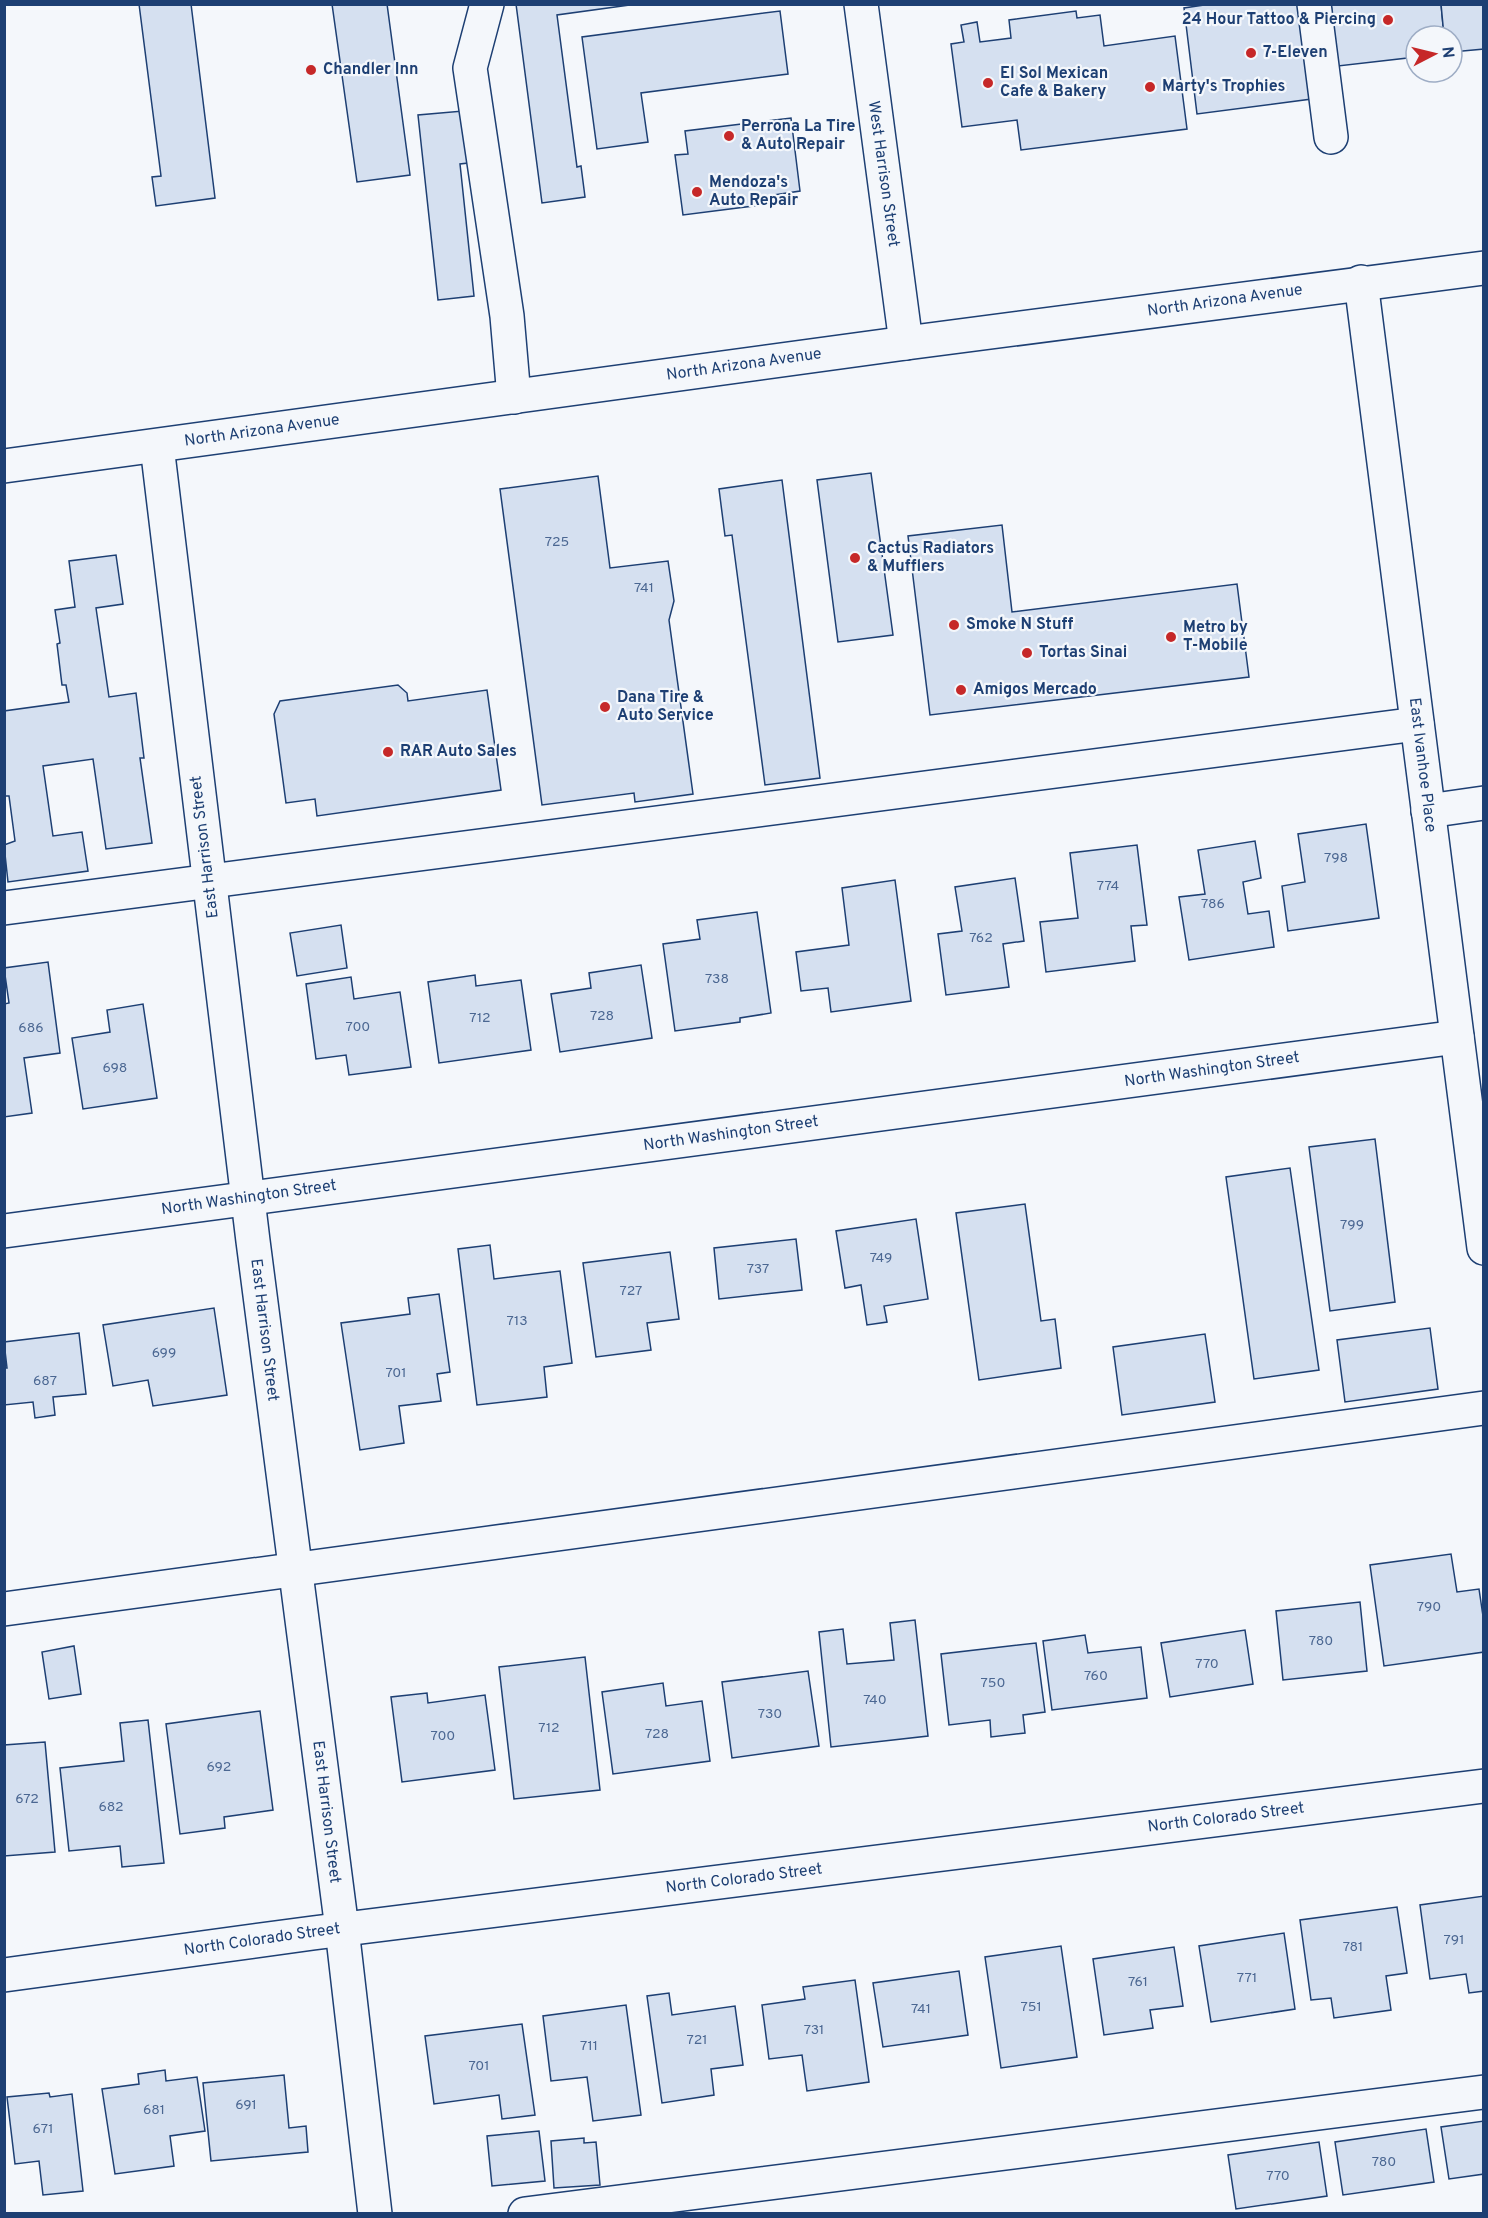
<svg xmlns="http://www.w3.org/2000/svg" width="1488" height="2218" viewBox="0 0 1488 2218" font-family="Overpass,sans-serif">
  <rect width="100%" height="100%" fill="#f4f7fb"/>
  <!-- building -->
  <g fill="#d5e0f0" stroke="#1d3f73" stroke-width="1.5">
    <path d="M139 4H191L215 198 156 206 152 177 161 176Z"/>
    <path d="M332 4H387L410 175 357 182Z"/>
    <path d="M516 4H637L557 15 577 167 581 166 585 197 542 203Z"/>
    <path d="M1211 4H1306L1319 98 1197 114 1184 8Z"/>
    <path d="M1331 4H1441L1444 36H1416V57L1338 66Z"/>
    <path d="M1441 4H1484V49L1452 52V36H1444Z"/>
    <path d="M780 11 788 74 641 93 648 142 597 149 582 37Z"/>
    <path d="M1076 11 1077 18 1100 15 1104 46 1175 36 1187 129 1021 150 1017 120 962 127 951 44 964 42 961 25 977 22 980 42 1011 38 1009 20Z"/>
    <path d="M463 111 468 163 460 164 474 296 438 300 418 115Z"/>
    <path d="M791 118 800 191 760 197 761 205 683 215 675 155 688 154 685 131Z"/>
    <path d="M871 473 893 635 838 642 817 480Z"/>
    <path d="M598 476 610 568 668 561 674 601 669 620 693 794 635 802 634 793 542 805 500 489Z"/>
    <path d="M782 480 820 778 765 785 732 535 725 536 719 489Z"/>
    <path d="M1002 525 1012 612 1237 584 1249 677 930 715 908 536Z"/>
    <path d="M116 555 123 604 96 608 109 697 136 693 144 758H140L152 843 106 849 93 759 43 766 53 836 82 832 88 871 8 882 4 845 15 841 9 796H4V711L69 702 66 685H62L57 644 60 643 55 610 75 607 69 561Z"/>
    <path d="M398 685 407 693 408 701 487 690 501 790 317 816 315 799 286 803 274 714 280 701Z"/>
    <path d="M1366 824 1379 918 1288 931 1282 886 1305 882 1298 834Z"/>
    <path d="M1255 841 1261 878 1243 882 1248 914 1269 911 1274 947 1189 960 1179 897 1205 894 1198 850Z"/>
    <path d="M1137 845 1147 925 1131 926 1135 961 1046 972 1040 922 1078 918 1070 853Z"/>
    <path d="M1015 878 1024 941 1003 944 1009 987 946 995 938 934 962 931 955 887Z"/>
    <path d="M895 880 911 1001 831 1012 828 988 801 991 796 952 849 945 842 888Z"/>
    <path d="M757 912 771 1013 740 1018V1022L675 1031 663 944 700 939 697 920Z"/>
    <path d="M341 925 347 968 297 976 290 933Z"/>
    <path d="M48 962 60 1053 24 1058 32 1113 4 1117V1004L9 1003 4 968Z"/>
    <path d="M641 965 652 1038 560 1052 551 994 591 988 589 973Z"/>
    <path d="M475 975 476 986 521 980 531 1050 439 1063 428 982Z"/>
    <path d="M351 977 354 999 400 992 411 1067 349 1075 346 1055 316 1059 306 984Z"/>
    <path d="M143 1004 157 1098 83 1109 72 1038 110 1032 107 1010Z"/>
    <path d="M1375 1139 1395 1302 1330 1311 1309 1147Z"/>
    <path d="M1290 1168 1319 1370 1254 1379 1226 1177Z"/>
    <path d="M1025 1204 1041 1321 1055 1319 1061 1368 979 1380 956 1213Z"/>
    <path d="M916 1219 928 1299 884 1306 887 1322 867 1325 861 1285 845 1288 836 1231Z"/>
    <path d="M796 1239 802 1290 719 1299 714 1248Z"/>
    <path d="M490 1245 494 1279 560 1271 572 1363 544 1367 547 1397 477 1405 458 1249Z"/>
    <path d="M670 1252 679 1319 647 1323 651 1350 596 1357 583 1263Z"/>
    <path d="M439 1294 450 1372 437 1374 441 1401 399 1406 404 1443 360 1450 341 1323 410 1314 408 1298Z"/>
    <path d="M214 1308 227 1395 153 1406 148 1380 113 1386 103 1325Z"/>
    <path d="M1430 1328 1438 1389 1345 1402 1337 1340Z"/>
    <path d="M79 1333 86 1394 53 1397 55 1415 35 1418 33 1402 4 1405V1368H7L4 1342Z"/>
    <path d="M1205 1334 1215 1402 1122 1415 1113 1347Z"/>
    <path d="M1451 1554 1457 1592 1479 1589 1484 1623V1652L1384 1666 1370 1565Z"/>
    <path d="M1360 1602 1367 1671 1283 1680 1276 1611Z"/>
    <path d="M915 1620 928 1736 831 1747 819 1632 843 1629 847 1664 894 1660 890 1623Z"/>
    <path d="M1245 1630 1253 1684 1170 1697 1161 1643Z"/>
    <path d="M1085 1635 1088 1653 1141 1647 1147 1698 1052 1710 1043 1641Z"/>
    <path d="M1036 1643 1045 1712 1023 1715 1025 1733 991 1737 990 1720 949 1725 941 1654Z"/>
    <path d="M74 1646 81 1694 49 1699 42 1652Z"/>
    <path d="M585 1657 600 1790 514 1799 499 1667Z"/>
    <path d="M808 1671 819 1746 732 1758 722 1682Z"/>
    <path d="M663 1683 666 1706 702 1701 710 1761 613 1774 602 1692Z"/>
    <path d="M427 1693 428 1703 485 1695 495 1770 402 1782 391 1697Z"/>
    <path d="M260 1711 273 1810 224 1817 225 1828 180 1834 166 1724Z"/>
    <path d="M148 1720 164 1863 122 1867 120 1846 69 1851 60 1768 124 1761 120 1723Z"/>
    <path d="M45 1742 55 1852 4 1856V1745Z"/>
    <path d="M1484 1896V1991L1469 1993 1466 1974 1430 1979 1420 1905Z"/>
    <path d="M1397 1907 1407 1973 1386 1976 1391 2010 1334 2018 1331 1998 1311 2000 1300 1920Z"/>
    <path d="M1284 1933 1295 2009 1211 2022 1199 1946Z"/>
    <path d="M1061 1946 1077 2057 1001 2068 985 1957Z"/>
    <path d="M1174 1947 1183 2006 1150 2010 1153 2028 1104 2035 1093 1959Z"/>
    <path d="M959 1971 968 2035 883 2047 873 1983Z"/>
    <path d="M855 1980 869 2082 807 2091 802 2055 769 2059 762 2005 805 1999 803 1987Z"/>
    <path d="M669 1993 672 2015 735 2006 743 2065 711 2069 714 2095 662 2103 647 1996Z"/>
    <path d="M626 2005 641 2115 593 2121 587 2077 551 2081 543 2016Z"/>
    <path d="M522 2024 535 2115 502 2119 499 2095 434 2104 425 2036Z"/>
    <path d="M165 2070 166 2081 197 2077 205 2131 170 2136 174 2166 115 2174 102 2089 139 2084 138 2074Z"/>
    <path d="M284 2075 289 2128 306 2126 308 2152 211 2161 203 2083Z"/>
    <path d="M49 2093 50 2097 72 2094 83 2191 43 2195 39 2161 15 2164 7 2097Z"/>
    <path d="M1484 2121V2174L1449 2179 1441 2127Z"/>
    <path d="M1426 2129 1434 2182 1343 2195 1335 2142Z"/>
    <path d="M539 2131 545 2181 492 2186 487 2136Z"/>
    <path d="M584 2138V2143L596 2142 600 2185 554 2188 551 2141Z"/>
    <path d="M1319 2142 1327 2196 1236 2209 1228 2155Z"/>
  </g>
  <g fill="none" stroke-linecap="round" stroke-linejoin="round">
    <!-- minor casing -->
    <g stroke="#1d3f73" stroke-width="36">
      <g id="minor">
        <path d="M487 4 470 68 507 316 514 397"/>
        <path d="M861 4 906 343"/>
        <path d="M1314 4 1331 137"/>
        <path d="M1361 282 1484 1248"/>
        <path d="M157 446 253 1241 342 1929 375 2214"/>
        <path d="M1428 811 1484 803"/>
        <path d="M4 908 1417 724"/>
        <path d="M4 1231 1457 1037"/>
        <path d="M4 1609 1484 1408"/>
        <path d="M4 1975 313 1933 1484 1786"/>
        <path d="M525 2214 1484 2092"/>
      </g>
    </g>
    <!-- major casing -->
    <g stroke="#1d3f73" stroke-width="36">
      <path id="major" d="M4 466 906 343 1484 268"/>
    </g>
    <!-- minor -->
    <use href="#minor" stroke="#f4f7fb" stroke-width="33"/>
    <!-- major -->
    <use href="#major" stroke="#f4f7fb" stroke-width="33"/>
  </g>
  <!-- markers -->
  <g fill="#c62828" stroke="#f4f7fb" stroke-width="2">
    <circle cx="1388" cy="20" r="6"/>
    <circle cx="1251" cy="53" r="6"/>
    <circle cx="311" cy="70" r="6"/>
    <circle cx="988" cy="83" r="6"/>
    <circle cx="1150" cy="87" r="6"/>
    <circle cx="729" cy="136" r="6"/>
    <circle cx="697" cy="192" r="6"/>
    <circle cx="855" cy="558" r="6"/>
    <circle cx="954" cy="625" r="6"/>
    <circle cx="1171" cy="637" r="6"/>
    <circle cx="1027" cy="653" r="6"/>
    <circle cx="961" cy="690" r="6"/>
    <circle cx="605" cy="707" r="6"/>
    <circle cx="388" cy="752" r="6"/>
  </g>
  <g text-anchor="middle" dominant-baseline="central" stroke-width="4.5" stroke-linejoin="round" paint-order="stroke">
    <!-- number labels -->
    <g font-size="14" fill="#4b6792">
      <text x="557" y="542">725</text>
      <text x="644" y="588">741</text>
      <text x="1336" y="858">798</text>
      <text x="1108" y="886">774</text>
      <text x="1213" y="904">786</text>
      <text x="981" y="938">762</text>
      <text x="717" y="979">738</text>
      <text x="602" y="1016">728</text>
      <text x="480" y="1018">712</text>
      <text x="358" y="1027">700</text>
      <text x="31" y="1028">686</text>
      <text x="115" y="1068">698</text>
      <text x="1352" y="1225">799</text>
      <text x="881" y="1258">749</text>
      <text x="758" y="1269">737</text>
      <text x="631" y="1291">727</text>
      <text x="517" y="1321">713</text>
      <text x="164" y="1353">699</text>
      <text x="396" y="1373">701</text>
      <text x="45" y="1381">687</text>
      <text x="1429" y="1607">790</text>
      <text x="1321" y="1641">780</text>
      <text x="1207" y="1664">770</text>
      <text x="1096" y="1676">760</text>
      <text x="993" y="1683">750</text>
      <text x="875" y="1700">740</text>
      <text x="770" y="1714">730</text>
      <text x="549" y="1728">712</text>
      <text x="657" y="1734">728</text>
      <text x="443" y="1736">700</text>
      <text x="219" y="1767">692</text>
      <text x="27" y="1799">672</text>
      <text x="111" y="1807">682</text>
      <text x="1454" y="1940">791</text>
      <text x="1353" y="1947">781</text>
      <text x="1247" y="1978">771</text>
      <text x="1138" y="1982">761</text>
      <text x="1031" y="2007">751</text>
      <text x="921" y="2009">741</text>
      <text x="814" y="2030">731</text>
      <text x="697" y="2040">721</text>
      <text x="589" y="2046">711</text>
      <text x="479" y="2066">701</text>
      <text x="246" y="2105">691</text>
      <text x="154" y="2110">681</text>
      <text x="43" y="2129">671</text>
      <text x="1384" y="2162">780</text>
      <text x="1278" y="2176">770</text>
    </g>
    <!-- poi labels -->
    <g font-size="16" font-weight="bold" fill="#1d3f73" stroke="#f4f7fb" text-anchor="start">
      <text x="1376" y="20" text-anchor="end">24 Hour Tattoo &amp; Piercing</text>
      <text x="1263" y="53">7-Eleven</text>
      <text x="323" y="70">Chandler Inn</text>
      <text x="1000" y="74">El Sol Mexican<tspan x="1000" dy="18">Cafe &amp; Bakery</tspan></text>
      <text x="1162" y="87">Marty's Trophies</text>
      <text x="741" y="127">Perrona La Tire<tspan x="741" dy="18">&amp; Auto Repair</tspan></text>
      <text x="709" y="183">Mendoza's<tspan x="709" dy="18">Auto Repair</tspan></text>
      <text x="867" y="549">Cactus Radiators<tspan x="867" dy="18">&amp; Mufflers</tspan></text>
      <text x="966" y="625">Smoke N Stuff</text>
      <text x="1183" y="628">Metro by<tspan x="1183" dy="18">T-Mobile</tspan></text>
      <text x="1039" y="653">Tortas Sinai</text>
      <text x="973" y="690">Amigos Mercado</text>
      <text x="617" y="698">Dana Tire &amp;<tspan x="617" dy="18">Auto Service</tspan></text>
      <text x="400" y="752">RAR Auto Sales</text>
    </g>
    <!-- street labels -->
    <g font-size="16" fill="#1d3f73" stroke="#f4f7fb">
      <text transform="translate(883 174) rotate(82)">West Harrison Street</text>
      <text transform="translate(1225 301) rotate(-8)">North Arizona Avenue</text>
      <text transform="translate(744 365) rotate(-8)">North Arizona Avenue</text>
      <text transform="translate(262 431) rotate(-8)">North Arizona Avenue</text>
      <text transform="translate(1422 765) rotate(83)">East Ivanhoe Place</text>
      <text transform="translate(205 847) rotate(-97)">East Harrison Street</text>
      <text transform="translate(1212 1070) rotate(-8)">North Washington Street</text>
      <text transform="translate(731 1134) rotate(-8)">North Washington Street</text>
      <text transform="translate(249 1198) rotate(-8)">North Washington Street</text>
      <text transform="translate(264 1330) rotate(83)">East Harrison Street</text>
      <text transform="translate(326 1812) rotate(83)">East Harrison Street</text>
      <text transform="translate(1226 1818) rotate(-7)">North Colorado Street</text>
      <text transform="translate(744 1879) rotate(-7)">North Colorado Street</text>
      <text transform="translate(262 1940) rotate(-8)">North Colorado Street</text>
    </g>
  </g>
  <!-- border -->
  <rect width="1488" height="2218" fill="none" stroke="#1d3f73" stroke-width="12"/>
  <!-- north arrow -->
  <g transform="translate(1434 54) rotate(83)"><circle r="28" fill="#f4f7fb" stroke="#9eadc5" stroke-width="1.5"/>
  <path d="M0-4.5L10 22L0 15L-10 22Z" fill="#c62828"/>
  <text y="-9" font-size="16" font-weight="bold" text-anchor="middle" fill="#1d3f73">N</text>
  </g>
</svg>
